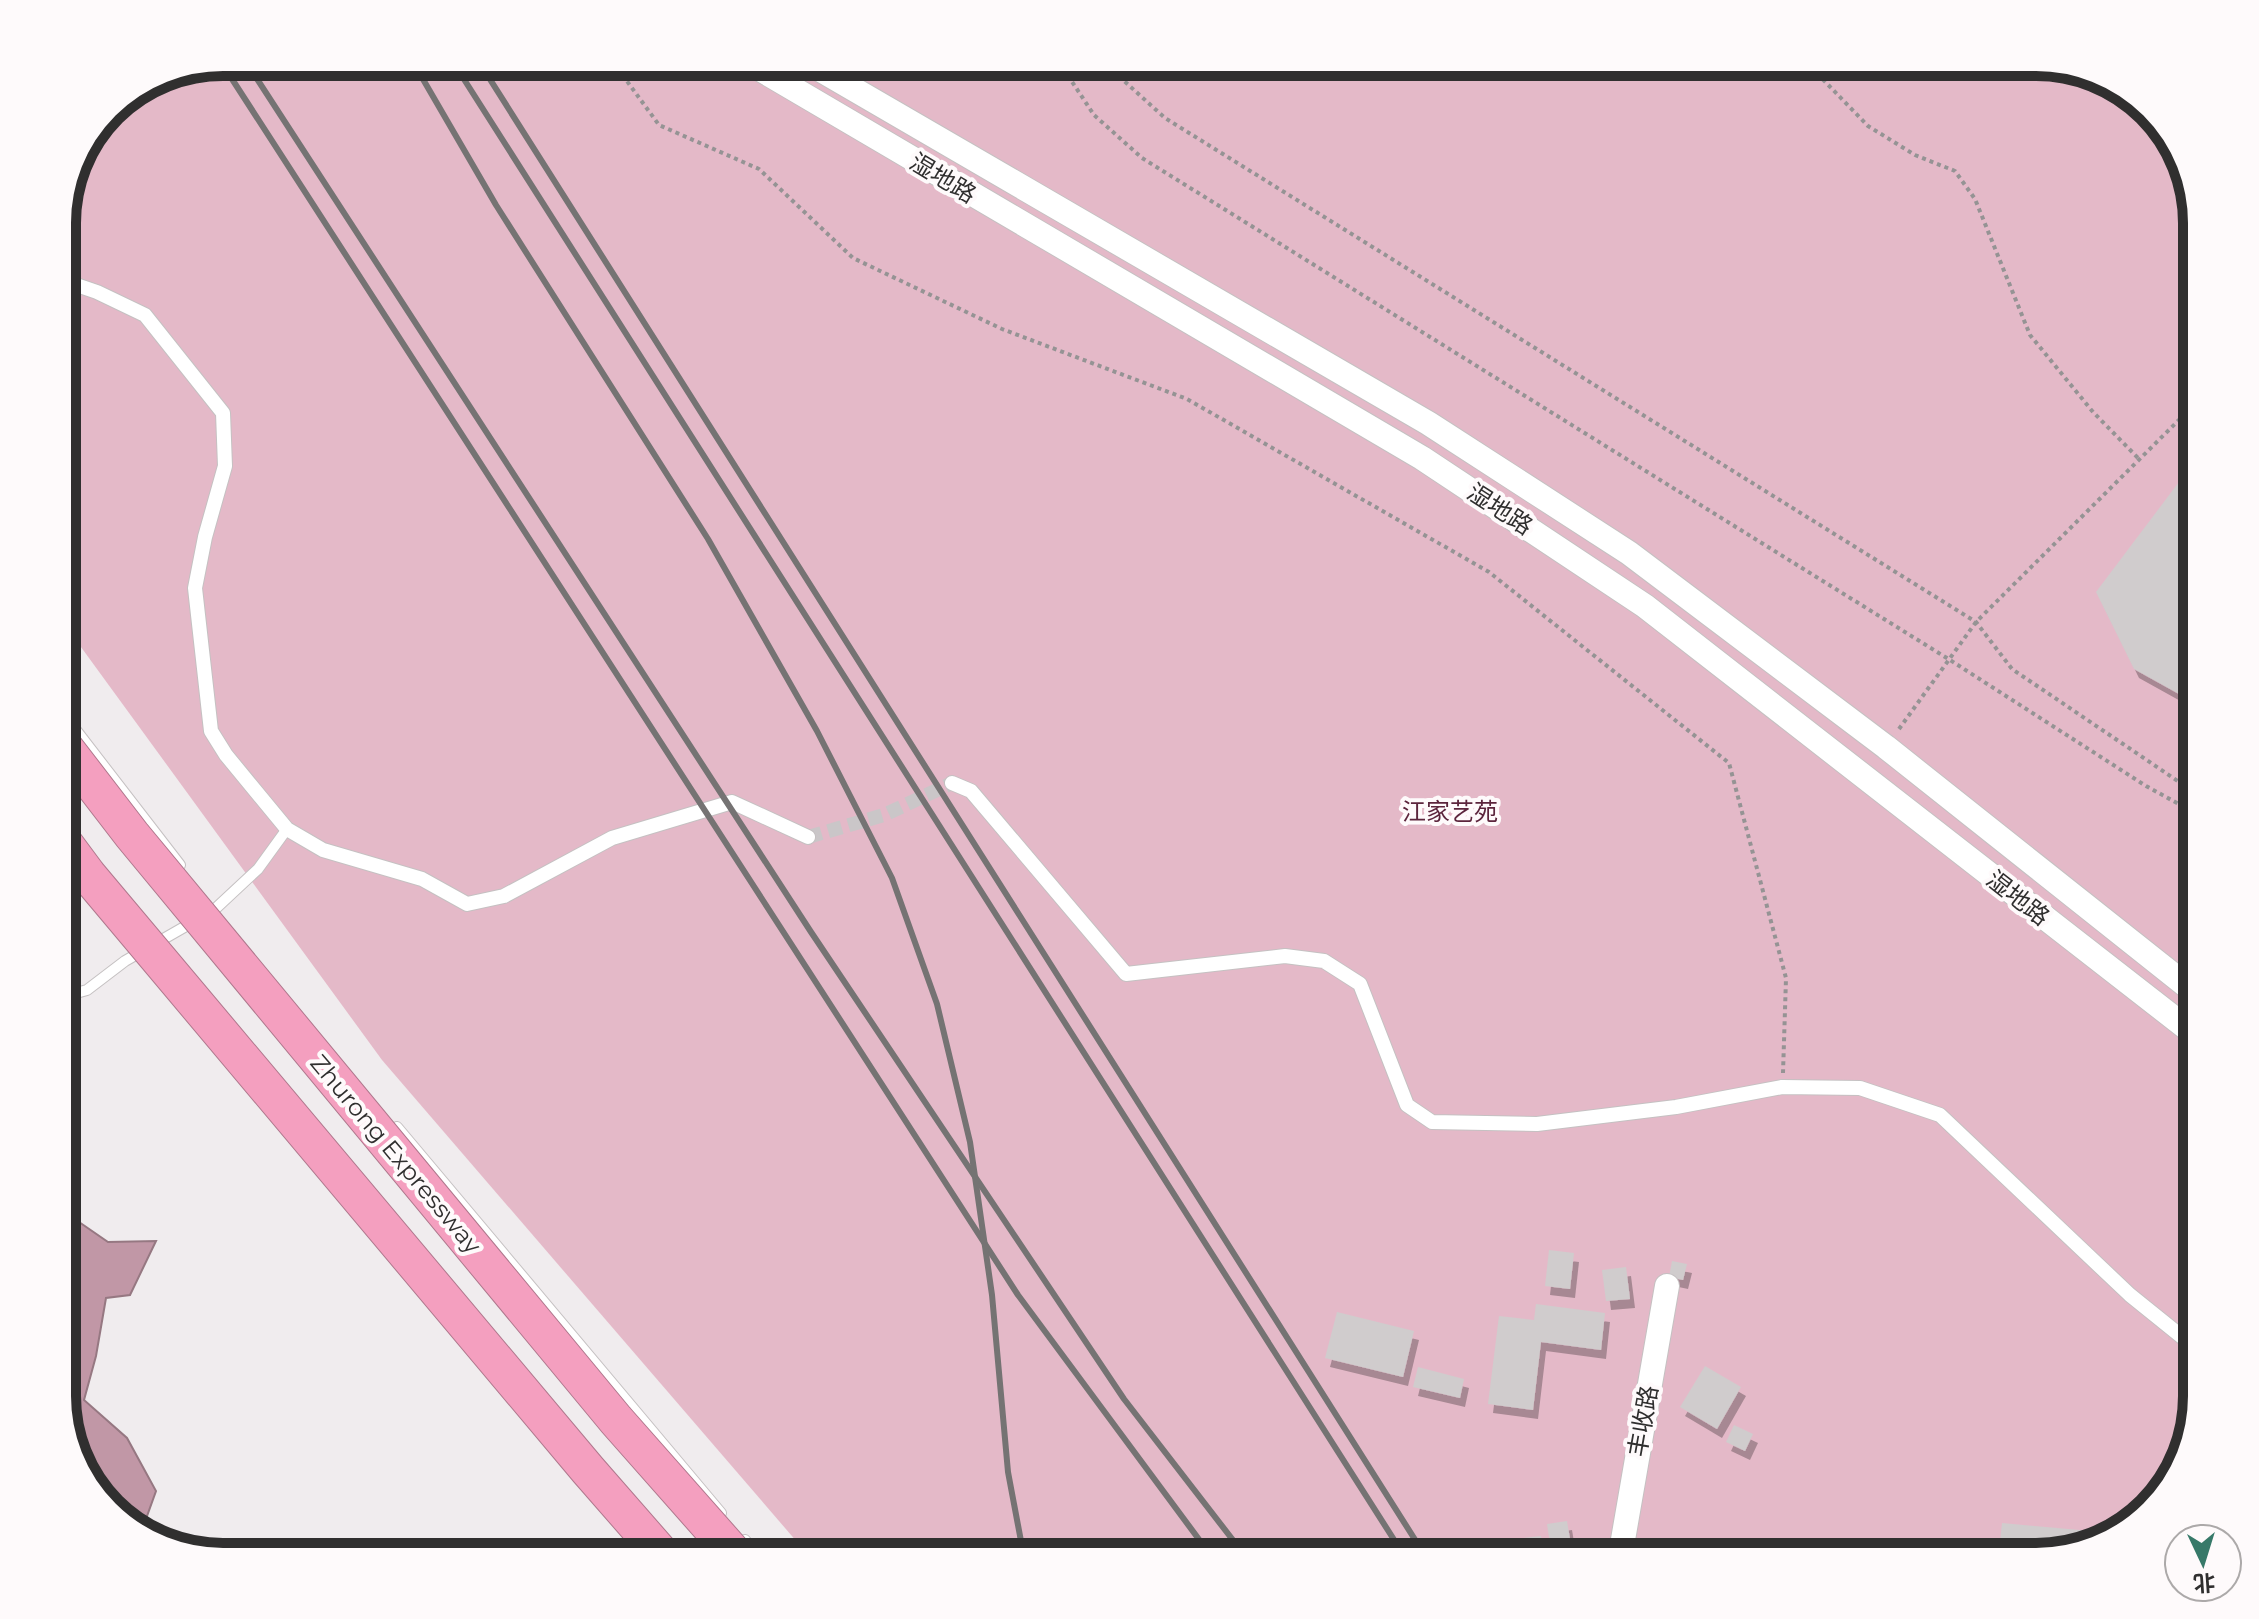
<svg xmlns="http://www.w3.org/2000/svg" width="2259" height="1619" viewBox="0 0 2259 1619" font-family="Montserrat,'Noto Sans SC',sans-serif">
  <defs>
    <filter id="shadow"><feDropShadow dx="5" dy="9" stdDeviation="0" flood-color="#0004"/></filter>
  </defs>
  <rect width="100%" height="100%" fill="#f0ecee"/>
  <!-- green -->
  <path fill="#e4b9c8" d="M223 62H2037L2134 95 2180 151 2197 222V1397L2164 1494 2108 1540 2036 1557H810L382 1060 62 621V212L79 151 116 102 162 74Z"/>
  <!-- water -->
  <path fill="#c197a6" stroke="#967882" stroke-width="2" d="M66 1213 108 1242 156 1241 130 1295 106 1298 96 1356 84 1400 127 1438 156 1491 142 1530 125 1524 79 1468 62 1406V1215Z"/>
  <!-- building -->
  <g fill="#d0cccd" filter="url(#shadow)">
    <path d="M2188 470 2197 474V704L2134 669 2096 592Z"/>
    <path d="M1549 1250 1574 1253 1570 1289 1545 1286Z"/>
    <path d="M1672 1261 1687 1264 1683 1280 1669 1277Z"/>
    <path d="M1626 1267 1630 1299 1606 1301 1602 1270Z"/>
    <path d="M1536 1304 1605 1313 1601 1350 1541 1342 1533 1410 1488 1404 1499 1316 1534 1320Z"/>
    <path d="M1337 1312 1414 1331 1403 1377 1325 1358Z"/>
    <path d="M1705 1366 1741 1387 1717 1429 1680 1407Z"/>
    <path d="M1418 1367 1464 1379 1460 1398 1413 1387Z"/>
    <path d="M1734 1425 1753 1434 1745 1451 1726 1442Z"/>
    <path d="M1567 1521 1573 1557H1552L1547 1524Z"/>
    <path d="M2002 1523 2091 1531 2089 1545 2036 1557 1999 1552Z"/>
    <path d="M1541 1536 1544 1557H1516L1514 1539Z"/>
    <path d="M1695 1546 1697 1557H1671L1670 1551Z"/>
  </g>
  <g fill="none" stroke-linecap="round" stroke-linejoin="round">
    <!-- pedestrian-tunnel -->
    <path stroke="#cac6c8" stroke-width="14" stroke-dasharray="14 7" stroke-linecap="butt" d="M808 837 884 815 952 783"/>
    <!-- service casing -->
    <g stroke="#c5c1c2" stroke-width="12">
      <g id="service">
        <path d="M62 712 180 865"/>
        <path d="M62 997 87 990 125 961 214 910 258 869 287 829"/>
        <path d="M397 1127 721 1513"/>
        <path d="M745 1540 759 1557"/>
      </g>
    </g>
    <!-- pedestrian casing -->
    <g stroke="#c5c1c2" stroke-width="16">
      <g id="pedestrian">
        <path d="M62 280 97 292 145 315 223 413 225 466 205 537 195 588 211 731 226 755 287 829 323 850 422 879 467 904 504 896 612 838 732 802 808 837"/>
        <path d="M952 783 971 791 1126 974 1285 956 1324 961 1360 984 1407 1105 1432 1122 1537 1124 1676 1107 1782 1087 1860 1088 1940 1115 2130 1295 2197 1349"/>
      </g>
    </g>
    <!-- tertiary casing -->
    <g stroke="#c5c1c2" stroke-width="26">
      <g id="tertiary">
        <path d="M748 62 1422 458 1645 606 2197 1036"/>
        <path d="M807 62 1428 423 1629 553 1886 747 2197 994"/>
        <path d="M1620 1557 1667 1286"/>
      </g>
    </g>
    <!-- path -->
    <g stroke="#959394" stroke-width="4" stroke-dasharray="4 4" stroke-linecap="butt">
      <path d="M613 62 659 125 759 169 853 258 1002 329 1187 399 1489 572 1729 763 1786 978 1783 1073"/>
      <path d="M1059 62 1094 115 1142 158 1950 660 2146 786 2197 814"/>
      <path d="M1111 62 1123 80 1165 118 1976 622 2012 669 2197 794"/>
      <path d="M1806 62 1868 126 1915 155 1955 171 1975 199 2030 335 2093 412 2138 458"/>
      <path d="M1899 729 1976 622 2197 402"/>
    </g>
    <!-- service -->
    <use href="#service" stroke="#fff" stroke-width="10"/>
    <!-- pedestrian -->
    <use href="#pedestrian" stroke="#fff" stroke-width="14"/>
    <!-- tertiary -->
    <use href="#tertiary" stroke="#fff" stroke-width="24"/>
    <!-- rail -->
    <g stroke="#757373" stroke-width="6">
      <path d="M221 62 1018 1295 1212 1557"/>
      <path d="M246 62 811 932 1124 1399 1246 1557"/>
      <path d="M413 62 496 205 708 539 817 731 892 878 937 1004 970 1142 992 1295 1008 1472 1024 1557"/>
      <path d="M453 62 1405 1557"/>
      <path d="M479 62 1426 1557"/>
    </g>
    <!-- motorway-bridge casing -->
    <g stroke="#af788d" stroke-width="38" stroke-linecap="butt">
      <g id="motorway-bridge">
        <path d="M62 744 132 835 616 1420 737 1557"/>
        <path d="M62 840 88 875 588 1470 664 1557"/>
      </g>
    </g>
    <!-- motorway-bridge -->
    <use href="#motorway-bridge" stroke="#f49fbf" stroke-width="36"/>
  </g>
  <g text-anchor="middle" dominant-baseline="central" stroke-width="8" stroke-linejoin="round" paint-order="stroke">
    <!-- street labels -->
    <g font-size="24" fill="#302f2f" stroke="#fefafb">
      <text transform="translate(943 178) rotate(31)">湿地路</text>
      <text transform="translate(1500 509) rotate(33)">湿地路</text>
      <text transform="translate(2018 898) rotate(38)">湿地路</text>
      <text transform="translate(396 1154) rotate(50)">Zhurong Expressway</text>
      <text transform="translate(1643 1421) rotate(-80)">丰收路</text>
    </g>
    <!-- park labels -->
    <g font-size="24" fill="#5c253d" stroke="#fefafb">
      <text x="1450" y="811">江家艺苑</text>
    </g>
  </g>
  <!-- crop -->
  <path d="M0 0H2259V1619H0ZM223 76H2036A147 147 0 0 1 2183 223V1396A147 147 0 0 1 2036 1543H223A147 147 0 0 1 76 1396V223A147 147 0 0 1 223 76Z" fill="#fefafb" fill-rule="evenodd"/>
  <path fill="none" stroke="#302f2f" stroke-width="10" d="M223 76H2036A147 147 0 0 1 2183 223V1396A147 147 0 0 1 2036 1543H223A147 147 0 0 1 76 1396V223A147 147 0 0 1 223 76Z"/>
  <!-- north arrow -->
  <g transform="translate(2203 1563) rotate(176)"><circle r="38" fill="#fefafb" stroke="#aca9a9" stroke-width="2"/>
  <path d="M0-6L14 30L0 20L-14 30Z" fill="#377969"/>
  <text y="-12" font-size="22" font-weight="bold" text-anchor="middle" fill="#302f2f">北</text>
  </g>
</svg>
